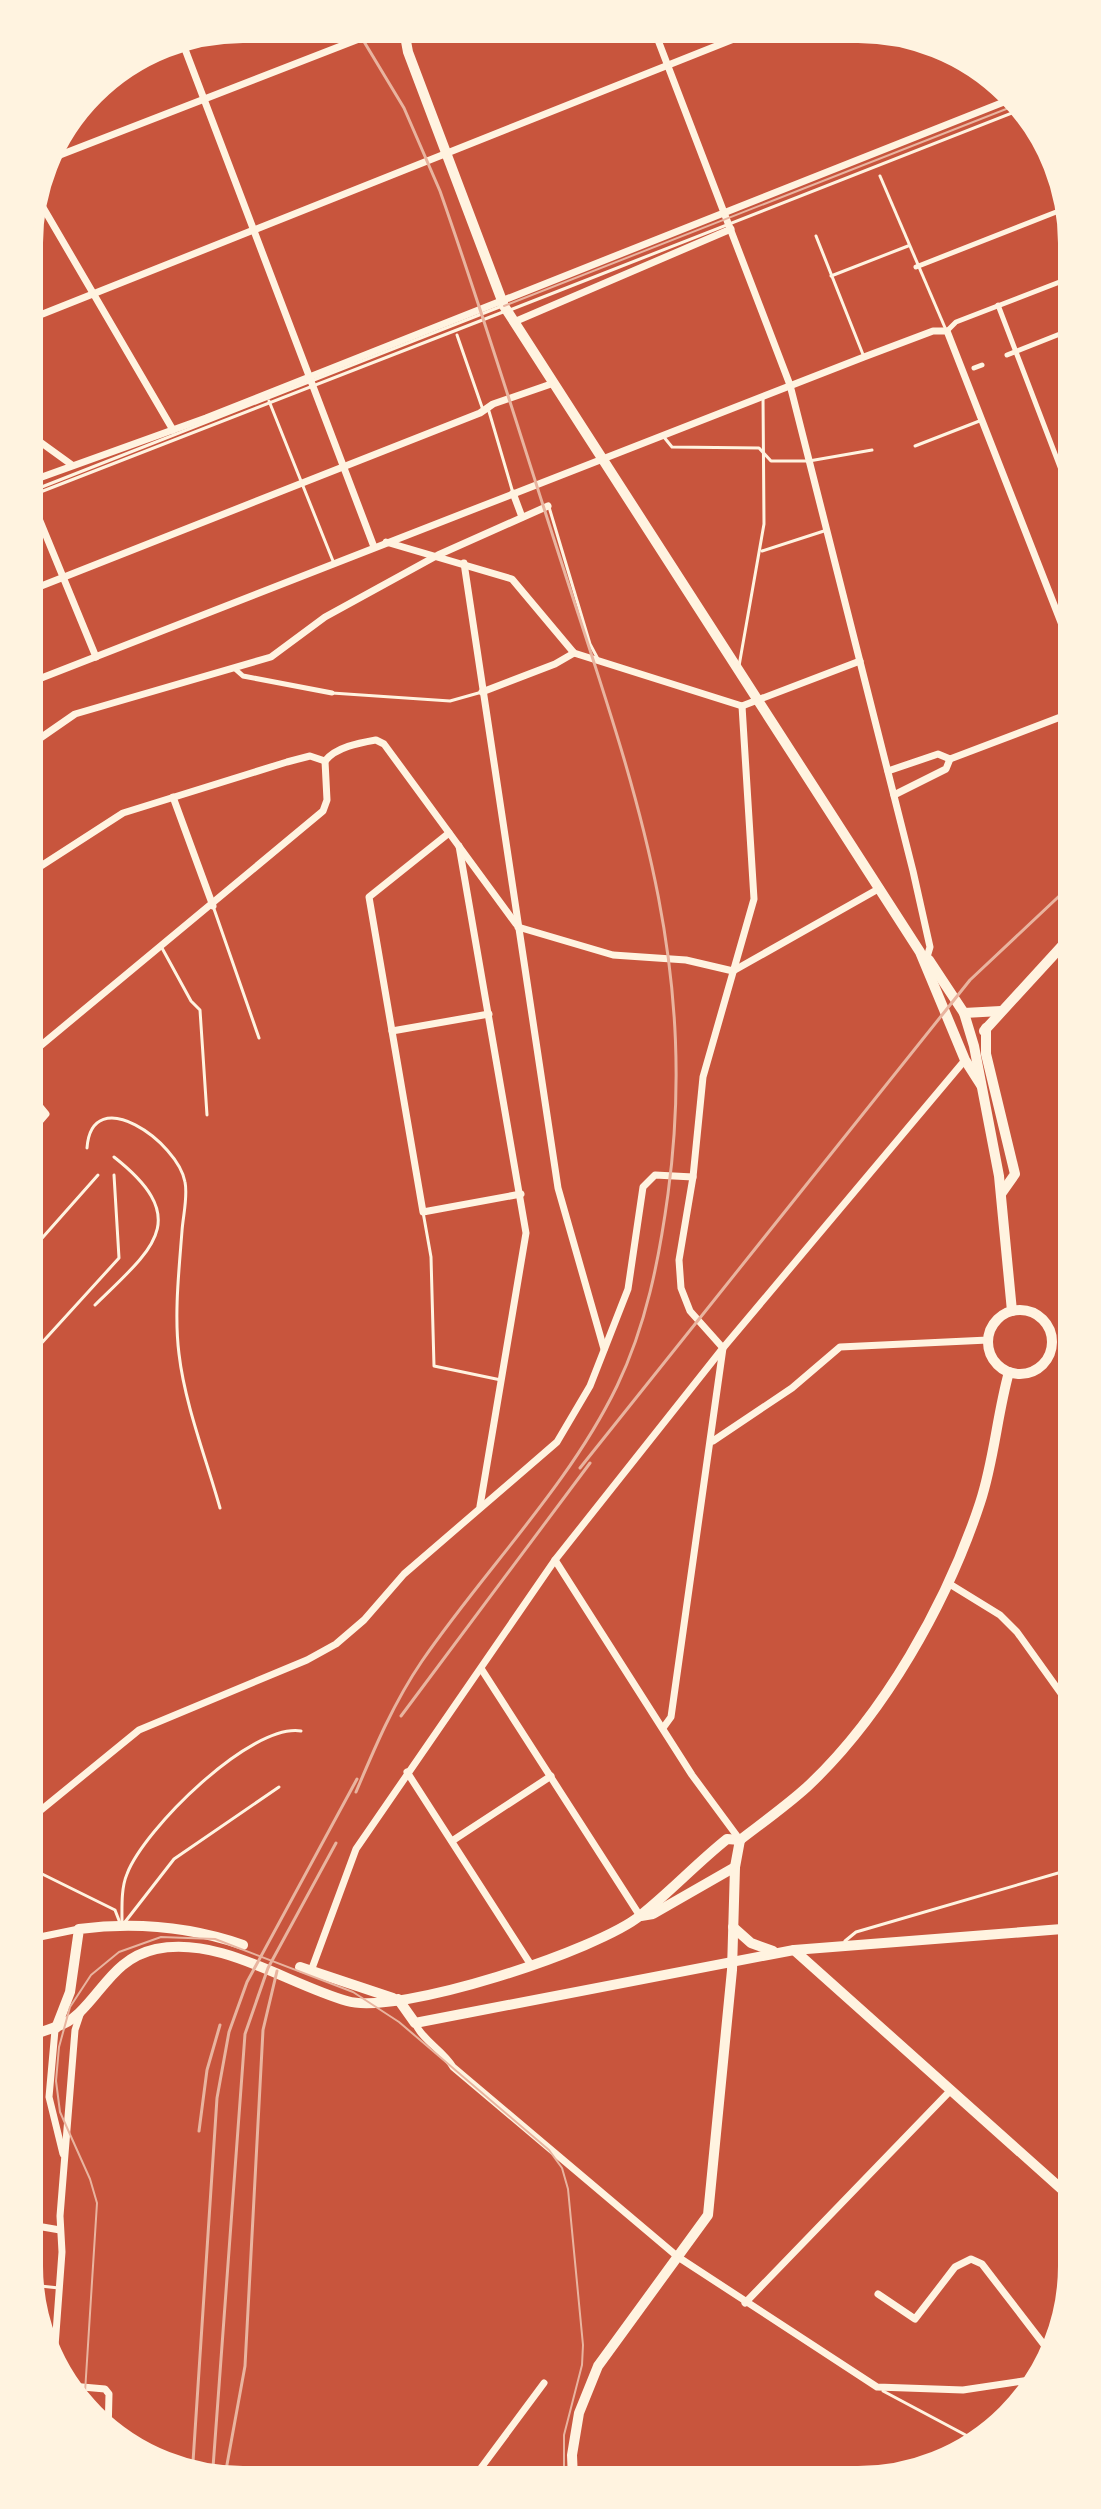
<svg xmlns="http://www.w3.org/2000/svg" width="1101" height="2509" viewBox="0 0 1101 2509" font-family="Rubik,sans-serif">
  <rect width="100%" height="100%" fill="#c8553d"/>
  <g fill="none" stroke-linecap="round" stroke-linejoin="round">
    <!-- service -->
    <g stroke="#fff3e0" stroke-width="3">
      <path d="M880 176 946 330"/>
      <path d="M816 236 864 357"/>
      <path d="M831 276 908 246"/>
      <path d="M510 310 1022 109"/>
      <path d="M457 335 483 410"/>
      <path d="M269 401 333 561"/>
      <path d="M488 408 513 493"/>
      <path d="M663 436 672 447 759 448 771 461H809L872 450"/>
      <path d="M915 446 982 420"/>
      <path d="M29 492 502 306"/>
      <path d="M25 498 503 312"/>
      <path d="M549 507 590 644 598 659"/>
      <path d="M762 551 827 530"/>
      <path d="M739 666 764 524 763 396"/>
      <path d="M332 693 450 701 482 692"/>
      <path d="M213 906 259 1038"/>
      <path d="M162 948 191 1001 200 1010 207 1115"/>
      <path d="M87 1148C92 1081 178 1142 185 1182 188 1197 183 1216 182 1231 179 1270 174 1315 179 1354 185 1405 206 1458 220 1508"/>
      <path d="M423 1212 431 1257 434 1366 501 1380"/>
      <path d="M28 1254 98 1175"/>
      <path d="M95 1305C152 1249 194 1220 114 1157"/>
      <path d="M28 1358 119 1258 114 1175"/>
      <path d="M30 1868 115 1910 120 1923"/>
      <path d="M125 1922 174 1859 279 1787"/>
      <path d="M122 1923C122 1907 121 1888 127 1874 144 1829 251 1723 301 1731"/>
      <path d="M845 1941 856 1932 1065 1871"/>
      <path d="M31 2285 59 2288"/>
      <path d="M31 2292 39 2287"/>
      <path d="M883 2391 975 2440"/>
    </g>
    <!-- pedestrian -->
    <g stroke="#fff3e0" stroke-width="5">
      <path d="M916 267 1069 207"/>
      <path d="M998 305 1070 493"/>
      <path d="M947 331 956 322 1070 278"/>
      <path d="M1007 355 1070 330"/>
      <path d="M974 368 982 365"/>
      <path d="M234 668 243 676 332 693"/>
    </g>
    <!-- minor -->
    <g stroke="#fff3e0" stroke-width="7">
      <path d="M653 27 790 385 913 871 930 947 927 957"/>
      <path d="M180 36 374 547"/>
      <path d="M42 162 395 25"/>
      <path d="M34 192 173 430"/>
      <path d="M25 321 764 27"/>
      <path d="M514 322 731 229"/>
      <path d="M25 431 72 465"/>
      <path d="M25 487 28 482 206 418 1014 98"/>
      <path d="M26 487 96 657"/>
      <path d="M513 493 522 517"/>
      <path d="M386 542 512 579 574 653 742 706 860 661"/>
      <path d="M464 563 558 1188 604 1349"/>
      <path d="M26 592 480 413 493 404 554 383"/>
      <path d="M26 684 864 357 933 331H947L1071 648"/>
      <path d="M482 692 555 664 574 653"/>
      <path d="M26 748 75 714 271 657 325 617 438 555 548 506"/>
      <path d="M325 761C336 747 359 743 376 740L384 744 516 924"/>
      <path d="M888 771 938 754 950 759"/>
      <path d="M894 795 946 769 950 759 1071 713"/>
      <path d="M173 797 213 906"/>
      <path d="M449 833 369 897 423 1212 521 1194"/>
      <path d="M459 846 526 1233 480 1506"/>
      <path d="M27 875 123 813 287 762 310 756 325 761"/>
      <path d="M518 927 613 955 686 960 733 971"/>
      <path d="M733 971 880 888"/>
      <path d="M392 1031 489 1014"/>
      <path d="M27 1057 323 811 327 800 325 761"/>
      <path d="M27 1091 46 1114 28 1135"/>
      <path d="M713 1441 792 1388 840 1347 988 1340"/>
      <path d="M555 1560 692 1775 740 1840"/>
      <path d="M948 1583 1000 1615 1017 1632 1075 1713"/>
      <path d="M482 1670 640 1916"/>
      <path d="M663 1728 671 1717 723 1348 690 1311 681 1288 679 1260 693 1177 703 1077 754 899 742 706"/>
      <path d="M407 1772 531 1965"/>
      <path d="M30 1819 139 1730 307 1660 336 1644 364 1620 404 1574 557 1442 590 1386 628 1289 643 1187 655 1175 693 1177"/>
      <path d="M452 1841 551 1776"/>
      <path d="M30 1939 79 1929"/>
      <path d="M311 1971 356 1849 555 1560 723 1348 965 1060"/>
      <path d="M415 2023C422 2040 443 2050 453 2067L678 2257 877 2387 963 2390 1043 2378"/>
      <path d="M55 2030 49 2097 63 2154"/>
      <path d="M31 2225 60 2230"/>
      <path d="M878 2294 915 2319 955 2267 971 2259 982 2264 1055 2359"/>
      <path d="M745 2303 951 2090"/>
      <path d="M54 2360 62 2252 60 2216 75 2030 81 2012"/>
      <path d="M71 2386 105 2389 109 2394 108 2435"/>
      <path d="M472 2480 544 2383"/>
    </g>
    <!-- secondary -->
    <g stroke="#fff3e0" stroke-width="10">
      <path d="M403 25 408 52 504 306 920 952 965 1060 981 1085"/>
      <path d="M929 960 964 1013 974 1046 999 1176 1012 1311"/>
      <path d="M964 1013 1001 1011"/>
      <path d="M986 1028V1054L1015 1174 1001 1194"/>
      <path d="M984 1031 1072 935"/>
      <circle cx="1020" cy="1342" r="32"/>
      <path d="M641 1916 653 1914 735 1867"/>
      <path d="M733 1927 751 1943 773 1951"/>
      <path d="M794 1950 1076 2202"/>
      <path d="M300 1967 393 1998"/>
      <path d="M398 1999 415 2023 794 1950 1075 1928"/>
      <path d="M56 2028 70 1992 79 1929C134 1922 191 1927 243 1945"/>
      <path d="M31 2036C48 2028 64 2028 79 2013 105 1988 116 1958 156 1949 221 1936 287 1984 347 2001 398 2016 599 1950 641 1915 671 1891 697 1863 727 1839L740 1840C762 1823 786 1806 807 1787 884 1715 947 1603 980 1503 994 1461 997 1415 1009 1372"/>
      <path d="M573 2479 572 2455 579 2413 598 2366 708 2215 732 1970 735 1867 740 1840"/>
    </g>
    <!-- tram -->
    <g stroke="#e9b49f" stroke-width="2">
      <path d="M504 306 1019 104"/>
      <path d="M84 2408 97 2203 90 2179 60 2112 56 2081 59 2047 70 2007 91 1975 119 1952 161 1937 215 1939 353 1992 399 2022 549 2150 562 2168 568 2189 583 2345 582 2365 564 2435V2479"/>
    </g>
    <!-- rail -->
    <g stroke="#e9b49f" stroke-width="3">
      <path d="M354 25 404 108 440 191C483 313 521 438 561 561 632 781 700 958 668 1194 659 1260 646 1326 617 1386 568 1487 485 1569 422 1661 394 1702 375 1747 356 1792"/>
      <path d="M580 1468 970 980 1072 884"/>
      <path d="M401 1716 590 1463"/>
      <path d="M199 2131 207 2070 220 2025"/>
      <path d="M192 2477 217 2098 229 2032 247 1982 357 1779"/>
      <path d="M212 2481 245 2034 268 1968 336 1843"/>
      <path d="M224 2481 245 2366 263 2030 277 1971"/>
    </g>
  </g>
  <!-- crop -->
  <path d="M0 0H1101V2509H0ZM243 38H858A205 205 0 0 1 1063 243V2266A205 205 0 0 1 858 2471H243A205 205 0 0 1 38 2266V243A205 205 0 0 1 243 38Z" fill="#fff3e0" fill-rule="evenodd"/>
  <path fill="none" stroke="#fff3e0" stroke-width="10" d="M243 38H858A205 205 0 0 1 1063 243V2266A205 205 0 0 1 858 2471H243A205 205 0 0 1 38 2266V243A205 205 0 0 1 243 38Z"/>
</svg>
